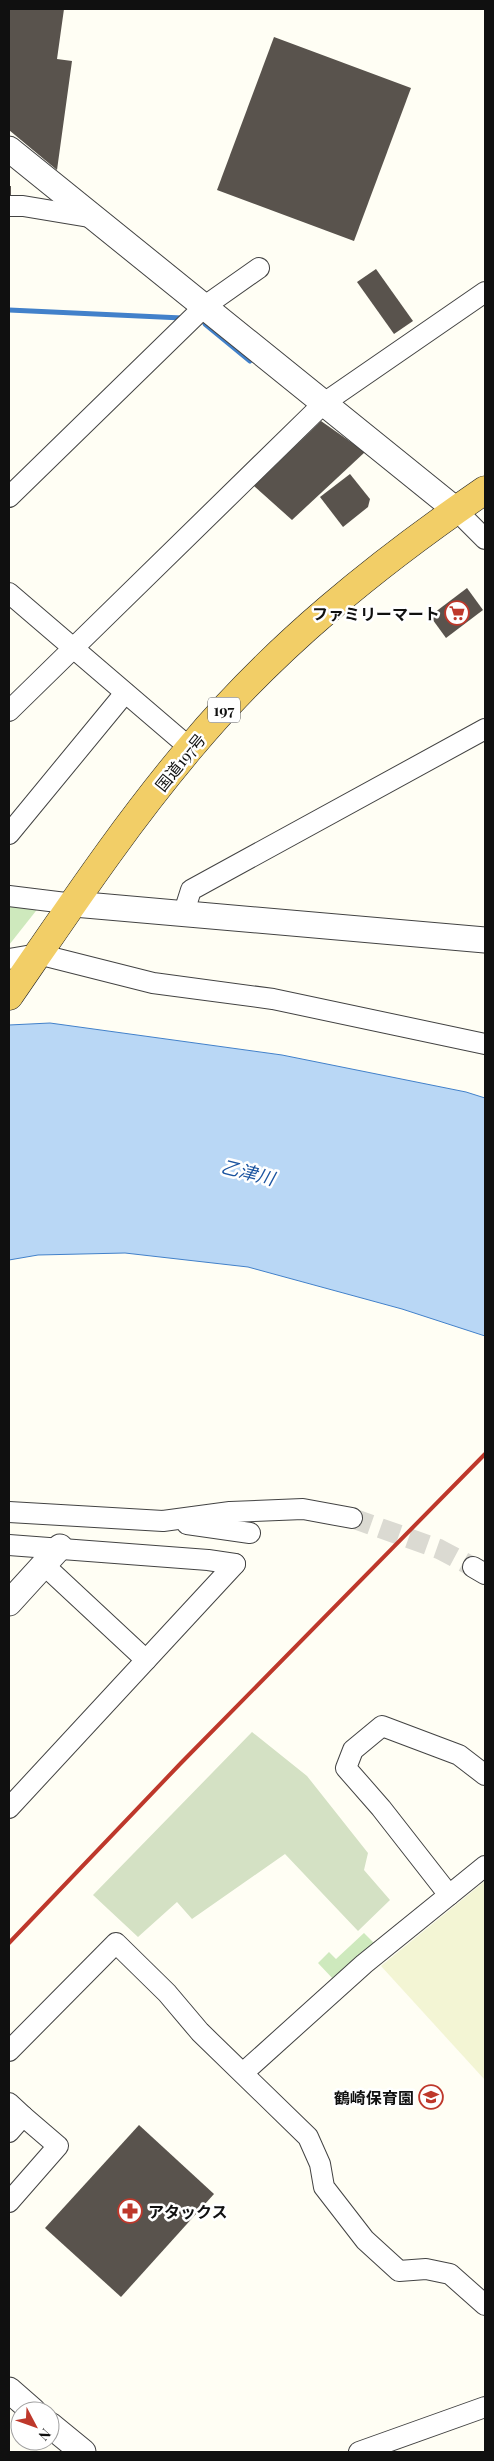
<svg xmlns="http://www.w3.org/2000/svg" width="494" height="2461" viewBox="0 0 494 2461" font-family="'Playfair Display','Noto Sans JP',serif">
  <rect width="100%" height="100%" fill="#fffef4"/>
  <!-- farmland -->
  <path fill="#f3f5d4" d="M485 1881V2080L381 1966Z"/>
  <!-- green -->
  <g fill="#cee9bd">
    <path d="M9 896 43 902 9 945Z"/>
    <path d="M364 1933 375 1944 335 1981 318 1963 329 1952 336 1959Z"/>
  </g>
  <!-- cemetery -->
  <path fill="#d4e1c4" d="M252 1732 307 1776 368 1853 364 1870 390 1900 358 1931 285 1854 192 1919 177 1902 138 1937 93 1895Z"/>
  <!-- water -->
  <path fill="#b9d7f5" stroke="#4281ca" d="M50 1023 282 1055 466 1092 485 1098V1336L402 1309 248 1267 125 1253 38 1255 9 1260V1025Z"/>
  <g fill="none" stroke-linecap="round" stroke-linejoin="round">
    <!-- stream -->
    <g stroke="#4281ca" stroke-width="5">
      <path d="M9 310 182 318"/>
      <path d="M205 324 250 361"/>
    </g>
  </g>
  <!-- building -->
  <g fill="#59534d">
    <path d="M9 9H64L57 59 72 61 57 170 9 130Z"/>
    <path d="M274 37 411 88 354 241 217 190Z"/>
    <rect x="9" y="186" width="2" height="13"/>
    <path d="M376 269 413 321 394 334 357 282Z"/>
    <path d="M321 421 365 452 292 520 254 486Z"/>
    <path d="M350 474 370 499 368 507 343 527 320 497Z"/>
    <path d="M467 588 483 610 446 638 430 616Z"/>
    <path d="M139 2125 214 2194 121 2297 45 2228Z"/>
  </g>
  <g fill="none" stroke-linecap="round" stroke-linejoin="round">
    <!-- minor-tunnel -->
    <path stroke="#dbdad2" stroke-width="20" stroke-dasharray="20 10" stroke-linecap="butt" d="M352 1518 439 1549 473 1567"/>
    <!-- minor casing -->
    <g stroke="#434343" stroke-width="22">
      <g id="minor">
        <path d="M9 206H23L95 218"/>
        <path d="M9 497 205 306 259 268"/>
        <path d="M456 510 485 539"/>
        <path d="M9 593 190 748"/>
        <path d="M9 711 324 403 485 292"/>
        <path d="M9 834 125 693"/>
        <path d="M9 896 74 904"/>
        <path d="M184 912 191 890 485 729"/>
        <path d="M9 959 38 954 153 983 273 999 485 1044"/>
        <path d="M9 1512 163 1521 230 1512 303 1509 352 1518"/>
        <path d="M187 1524 250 1533"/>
        <path d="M9 1545 208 1560 235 1564"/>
        <path d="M44 1565 146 1660"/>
        <path d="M473 1567 485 1574"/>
        <path d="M9 1808 235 1564"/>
        <path d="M449 1895 381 1808 346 1768 353 1750 382 1726 459 1755 485 1775"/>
        <path d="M9 2051 116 1943 167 1993 200 2032 308 2137 320 2164 324 2187 365 2240 399 2271 426 2269 450 2274 485 2305"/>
        <path d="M243 2073 364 1964 485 1866"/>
        <path d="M9 2103 23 2116 9 2132"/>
        <path d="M9 2202 58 2146 23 2116"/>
        <path d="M359 2452 485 2407"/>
      </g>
    </g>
    <!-- tertiary casing -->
    <g stroke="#434343" stroke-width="27">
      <g id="tertiary">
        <path d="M9 149 456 510"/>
        <path d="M74 904 485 940"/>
        <path d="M9 1603 60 1547"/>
        <path d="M9 2390 33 2411"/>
        <path d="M50 2425 83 2452"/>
      </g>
    </g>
    <!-- trunk casing -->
    <g stroke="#212121" stroke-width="29">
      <path id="trunk" d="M9 996C67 912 124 826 190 748 274 647 377 564 485 490"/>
    </g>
    <!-- minor -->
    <use href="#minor" stroke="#fff" stroke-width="20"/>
    <!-- tertiary -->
    <use href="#tertiary" stroke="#fff" stroke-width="25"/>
    <!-- trunk -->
    <use href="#trunk" stroke="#f2ce67" stroke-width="28"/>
    <!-- rail -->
    <path stroke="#be382b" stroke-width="4" d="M9 1943 181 1763 485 1454"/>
  </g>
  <!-- icons -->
  <defs>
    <g id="supermarket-ring" transform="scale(1.25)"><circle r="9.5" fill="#fff" stroke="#be382b" stroke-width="1.5"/><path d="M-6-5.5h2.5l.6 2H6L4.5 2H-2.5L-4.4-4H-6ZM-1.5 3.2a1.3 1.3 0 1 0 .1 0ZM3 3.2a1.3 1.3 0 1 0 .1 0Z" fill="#be382b"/></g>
    <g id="school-ring" transform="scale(1.25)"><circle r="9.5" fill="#fff" stroke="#be382b" stroke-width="1.5"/><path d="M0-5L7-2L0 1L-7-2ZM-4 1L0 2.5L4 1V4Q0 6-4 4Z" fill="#be382b"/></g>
    <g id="pharmacy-ring" transform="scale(1.25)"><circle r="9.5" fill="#fff" stroke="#be382b" stroke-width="1.5"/><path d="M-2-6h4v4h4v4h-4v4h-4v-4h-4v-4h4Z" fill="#be382b"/></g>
  </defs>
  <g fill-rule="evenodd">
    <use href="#supermarket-ring" x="457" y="613"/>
    <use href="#school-ring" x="431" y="2097"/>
    <use href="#pharmacy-ring" x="130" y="2211"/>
  </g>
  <g text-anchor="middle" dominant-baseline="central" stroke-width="5" stroke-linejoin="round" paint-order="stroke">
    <!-- shield labels -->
    <rect fill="#fff" stroke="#585858" stroke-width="1" x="208" y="697.5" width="32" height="25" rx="4"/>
    <g font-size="15" font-weight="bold" fill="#101010">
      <text x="224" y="710">197</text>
    </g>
    <!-- poi labels -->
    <g font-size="16" font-weight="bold" fill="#101010" stroke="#fff" text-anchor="end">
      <text x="440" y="613">ファミリーマート</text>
      <text x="414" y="2097">鶴崎保育園</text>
      <text x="148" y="2211" text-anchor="start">アタックス</text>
    </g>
    <!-- street labels -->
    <g font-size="16" fill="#101010" stroke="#fff">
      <text transform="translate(180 762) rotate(-51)">国道197号</text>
    </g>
    <!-- water labels -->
    <g font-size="18" font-style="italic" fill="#1b54a0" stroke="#fff">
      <text transform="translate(248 1172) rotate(14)">乙津川</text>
    </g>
  </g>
  <!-- border -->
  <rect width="494" height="2461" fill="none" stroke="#101010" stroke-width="20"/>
  <!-- north arrow -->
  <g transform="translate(35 2426) rotate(131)"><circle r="24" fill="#ffffff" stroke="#9f9f9f"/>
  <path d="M0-4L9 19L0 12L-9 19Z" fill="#be382b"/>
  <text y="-8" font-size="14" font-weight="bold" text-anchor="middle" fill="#101010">N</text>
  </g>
</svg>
